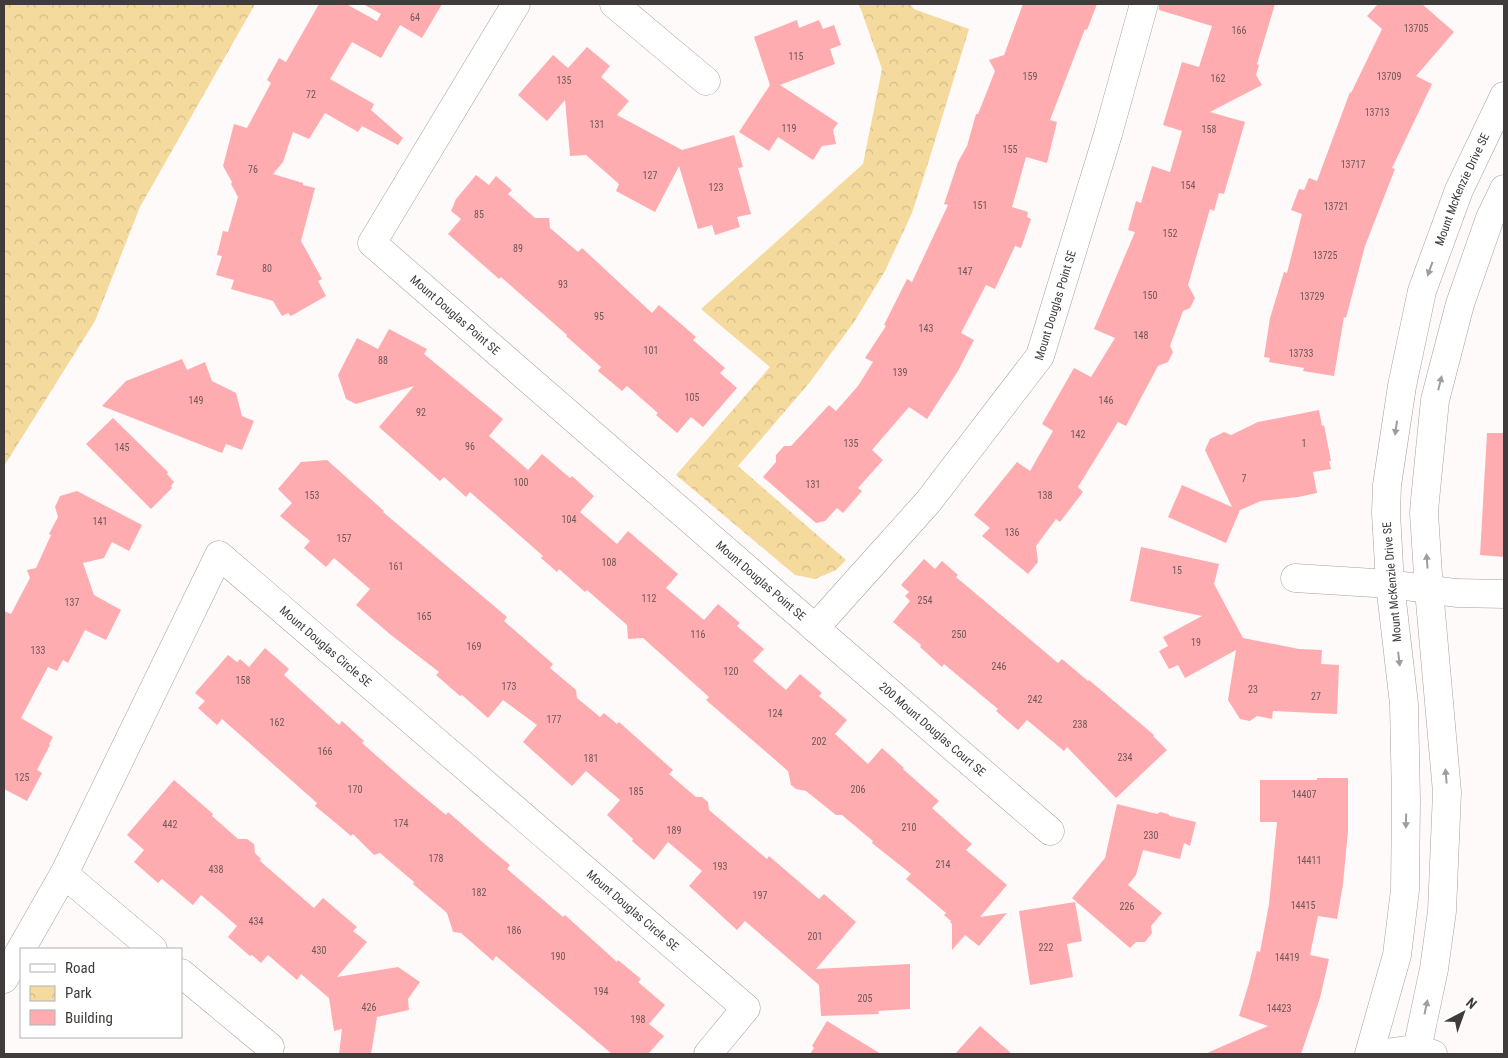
<svg xmlns="http://www.w3.org/2000/svg" width="1508" height="1058" viewBox="0 0 1508 1058" font-family="'Roboto Condensed',sans-serif">
  <defs>
    <pattern id="park-crowns" width="20" height="18" patternUnits="userSpaceOnUse" patternTransform="scale(1.25)"><rect width="20" height="18" fill="#f5da9e"/><path d="M2 6a3 3 0 1 1 6 0M12 15a3 3 0 1 1 6 0" fill="none" stroke="#d3bc89"/></pattern>
  </defs>
  <rect width="100%" height="100%" fill="#fefaf9"/>
  <!-- park -->
  <g fill="url(#park-crowns)">
    <path d="M4 4H255L140 207 95 321 4 466Z"/>
    <path d="M859 4H910L914 9 969 29 929 160 912 213 885 271 854 322 810 382 738 466 846 560 836 570 815 579 795 575 676 475 770 367 701 309 863 164 882 69Z"/>
  </g>
  <!-- building -->
  <g fill="#ffacb0">
    <path d="M319 4H346L377 21 381 14 363 4H442L422 38 400 25 381 58 352 42 330 79 374 104 371 110 403 138 398 145 362 126 358 132 325 113 309 139 293 132 283 162 273 174 303 183V185L315 188 301 241 322 279 318 281 326 296 291 316 288 313 282 316 273 301 231 289 234 280 216 275 222 256 217 255 223 231 228 232 238 197 231 184 232 182 223 166 234 124 247 128 271 83 267 80 279 58 286 62Z"/>
    <path d="M1023 4H1097L1087 30 1085 29 1050 120 1057 122 1047 163 1026 157 1012 207 1028 212 1027 217 1031 219 1021 248 1015 246 995 289 986 285 961 333 974 340 958 371 927 419 909 407 872 450 883 460 858 488 862 491 843 513 837 508 825 521 816 523 763 477 776 462V455L784 446H791L829 405 836 411 858 386 873 362 865 358 886 326 884 325 907 279 912 282 948 205 944 204 958 162 967 146 976 114H978L995 71 989 60 1004 55Z"/>
    <path d="M1159 4H1275L1257 64 1259 65 1256 75 1262 85 1210 112 1245 122 1224 194 1219 193 1214 211 1210 209 1188 285 1195 298 1190 308 1183 311 1170 346 1173 352 1168 362 1158 366 1126 426 1118 422 1078 487 1083 492 1060 522 1056 519 1036 546 1038 562 1028 574 982 536 990 528 974 515 1017 462 1030 471 1053 431 1042 424 1074 368 1091 377 1115 338 1094 329 1135 232 1128 230 1136 201 1141 203 1152 166 1170 172 1182 131 1163 125 1182 62 1199 67 1212 26 1159 10Z"/>
    <path d="M1378 4H1422L1454 32 1416 76 1432 84 1392 168 1395 169 1365 246 1346 318 1344 317 1334 376 1303 371 1304 368 1269 362 1270 358 1264 357 1270 318 1284 272 1287 273 1302 214 1291 210 1299 189 1304 190 1309 178 1317 181 1350 92 1351 93 1382 29 1367 16Z"/>
    <path d="M797 20 799 28 819 20 823 29 834 25 841 45 830 49 835 64 780 85 838 123 833 130 836 144 822 146 813 160 778 137 769 151 739 132 770 85 754 37Z"/>
    <path d="M587 47 610 66 601 77 629 101 617 115 682 150 734 135 743 167 738 168 751 214 737 217 740 227 715 235 712 225 698 229 679 166 655 212 616 191 619 184 586 155 570 156 565 100 547 121 518 95 553 55 568 68Z"/>
    <path d="M476 175 489 185 496 176 512 190 508 194 535 218H549L550 228 578 252 582 248 652 313 659 305 696 337 693 340 725 368 720 373 737 388 703 427 691 417 677 433 656 415 658 413 627 386 622 391 598 371 601 367 566 336 567 335 501 277 499 279 448 234 461 219 451 211 456 199Z"/>
    <path d="M389 329 427 349 424 354 503 419 489 436 528 470 542 454 570 478 572 476 594 496 580 512 617 544 628 531 678 574 666 588 704 620 718 604 740 623 737 626 764 649 753 661 786 690 800 674 822 693 819 696 847 720 835 734 868 764 882 748 904 768 903 769 939 801 932 808 972 844 966 850 1007 885 980 917 1007 913 979 946 965 935 952 950V924L950 922 951 921 944 915 946 913 906 879 911 874 872 843 873 841 842 815H836L806 791 796 789 791 785 788 771 706 700 709 697 643 638 628 639 627 625 587 590 585 592 559 569 557 572 541 558 543 556 470 492 466 497 444 477 440 481 379 427 414 386 356 404 346 399 338 375 357 338 378 349Z"/>
    <path d="M182 359 187 370 205 362 212 381 236 393 242 416 254 421 242 450 226 444 222 453 102 406 126 381Z"/>
    <path d="M1319 410 1322 426 1324 425 1331 461H1329L1331 469 1313 472 1317 493 1298 497 1261 501 1240 510 1226 543 1168 517 1182 485 1232 507 1205 450 1210 439 1224 432 1231 435 1258 422Z"/>
    <path d="M113 418 168 472 167 474 174 482 171 486 172 488 151 509 86 444Z"/>
    <path d="M1487 433H1504V557L1480 555Z"/>
    <path d="M327 460 384 511 383 512 507 617 504 621 553 664 550 668 576 690 577 698 600 717 604 713 617 724 619 722 673 770 669 774 696 797H702L708 802 709 810 767 859 769 856 819 899 824 894 856 922 816 969 910 964V1009L878 1011 879 1014 821 1016 819 985 745 921 737 930 689 886 702 871 668 842 654 860 632 841 633 839 607 815 620 800 586 771 572 786 523 742 537 725 503 700 488 718 462 695 460 696 436 675 439 672 391 635 356 605 370 589 334 558 326 567 304 548 310 541 280 516 292 503 278 489 301 462Z"/>
    <path d="M77 491 142 525 129 551 112 542 104 558 83 563 94 595 121 610 106 640 85 630 68 663 63 660 57 671 48 667 21 718 53 737 49 744 50 745 37 770 42 773 27 801 4 789V611L11 614 30 578 27 570 36 568 51 535 49 534 58 517 55 507 60 496Z"/>
    <path d="M1141 547 1219 564 1214 584 1243 638 1299 649 1322 650 1321 664 1339 665 1337 714 1273 711 1272 719 1257 716 1250 721 1240 719 1228 700 1236 650 1185 678 1178 665 1169 669 1159 651 1168 646 1163 637 1202 616 1130 601Z"/>
    <path d="M924 559 935 569 942 561 958 575 956 577 1058 663 1062 659 1088 681 1089 680 1154 735 1153 736 1167 750 1116 798 1067 747 1064 751 1027 720 1018 730 996 711 998 709 944 664 942 667 920 647 921 645 893 622 910 601 905 596 909 592 901 585Z"/>
    <path d="M265 648 289 669 284 675 339 725 342 721 364 741 362 743 404 780 446 815 448 812 487 846 510 865 507 869 563 917 565 915 617 962 618 960 641 979 638 982 665 1005 649 1024 664 1036 648 1054H612L496 956 493 961 461 933 453 932 447 913 413 884 414 882 380 853 374 855 353 834 351 836 337 824 315 806 317 803 222 719 217 725 198 708 205 701 195 693 228 655 237 662 240 659 249 667Z"/>
    <path d="M1317 778H1348V831L1343 884 1337 919 1318 916 1310 955 1329 959 1320 998 1301 1054H1205L1268 1026 1239 1016 1249 983 1257 951 1260 952 1269 904 1277 822H1260V780H1317Z"/>
    <path d="M174 780 213 814 212 816 238 839H247L254 844 255 853 261 859 260 861 314 908 323 898 357 927 353 931 367 942 337 977 398 967 420 982 408 999 409 1010 377 1017 371 1054H339L342 1029 334 1031 329 998 301 974 297 980 268 955 261 963 252 955 250 956 228 937 237 926 201 895 193 905 162 879 158 883 134 862 144 850 127 835Z"/>
    <path d="M1117 804 1157 814 1160 812 1168 814 1170 816 1196 822 1190 846 1184 843 1180 859 1143 850 1136 875 1128 885 1162 913 1151 926 1152 933 1145 942H1136L1130 948 1072 898 1105 858Z"/>
    <path d="M1075 902 1082 941 1067 944 1073 977 1030 985 1019 911Z"/>
    <path d="M827 1021 881 1054H810L814 1048 812 1046Z"/>
    <path d="M980 1026 1012 1054H955Z"/>
  </g>
  <g fill="none" stroke-linecap="round" stroke-linejoin="round">
    <!-- minor casing -->
    <g stroke="#a7a19f" stroke-width="29">
      <g id="minor">
        <path id="s1" d="M516 4 372 243 815 628 928 502 1040 356 1108 134 1144 4"/>
        <path d="M614 4 706 81"/>
        <path d="M1295 578 1390 584 1456 593 1504 594"/>
        <path id="s2" d="M815 628 1050 831"/>
        <path d="M64 874 153 949"/>
        <path d="M181 973 270 1047"/>
        <path id="s3" d="M4 979 64 874 219 555 746 1008 708 1054"/>
        <path id="s4" d="M1369 1054 1397 955 1405 890 1406 800 1404 704 1390 584 1386 513 1387 485 1402 386 1422 291 1459 190 1504 96"/>
        <path d="M1378 1054 1417 1049 1433 1054"/>
        <path d="M1416 1054 1434 969 1442 911 1447 792 1429 590 1424 513 1425 500 1435 400 1460 304 1490 218 1504 189"/>
      </g>
    </g>
    <!-- minor -->
    <use href="#minor" stroke="#fff" stroke-width="28"/>
  </g>
  <!-- one-way arrows -->
  <defs><path id="oneway-solid" d="M-6-.8H1V-3.2L6.5 0L1 3.2V.8H-6Z" transform="scale(1.25)"/></defs>
  <g fill="#9f9e9d">
    <use href="#oneway-solid" transform="translate(1430 269) rotate(110)"/>
    <use href="#oneway-solid" transform="translate(1440 383) rotate(-76)"/>
    <use href="#oneway-solid" transform="translate(1396 428) rotate(98)"/>
    <use href="#oneway-solid" transform="translate(1427 561) rotate(-94)"/>
    <use href="#oneway-solid" transform="translate(1399 659) rotate(83)"/>
    <use href="#oneway-solid" transform="translate(1446 776) rotate(-95)"/>
    <use href="#oneway-solid" transform="translate(1406 821) rotate(91)"/>
    <use href="#oneway-solid" transform="translate(1426 1007) rotate(-78)"/>
  </g>
  <g text-anchor="middle" dominant-baseline="central" stroke-width="4" stroke-linejoin="round" paint-order="stroke">
    <!-- number labels -->
    <g font-size="10" fill="#6f5858">
      <text x="415" y="17">64</text>
      <text x="1416" y="28">13705</text>
      <text x="1239" y="30">166</text>
      <text x="796" y="56">115</text>
      <text x="1030" y="76">159</text>
      <text x="1389" y="76">13709</text>
      <text x="1218" y="78">162</text>
      <text x="564" y="80">135</text>
      <text x="311" y="94">72</text>
      <text x="1377" y="112">13713</text>
      <text x="597" y="124">131</text>
      <text x="789" y="128">119</text>
      <text x="1209" y="129">158</text>
      <text x="1010" y="149">155</text>
      <text x="1353" y="164">13717</text>
      <text x="253" y="169">76</text>
      <text x="650" y="175">127</text>
      <text x="1188" y="185">154</text>
      <text x="716" y="187">123</text>
      <text x="980" y="205">151</text>
      <text x="1336" y="206">13721</text>
      <text x="479" y="214">85</text>
      <text x="1170" y="233">152</text>
      <text x="518" y="248">89</text>
      <text x="1325" y="255">13725</text>
      <text x="267" y="268">80</text>
      <text x="965" y="271">147</text>
      <text x="563" y="284">93</text>
      <text x="1150" y="295">150</text>
      <text x="1312" y="296">13729</text>
      <text x="599" y="316">95</text>
      <text x="926" y="328">143</text>
      <text x="1141" y="335">148</text>
      <text x="651" y="350">101</text>
      <text x="1301" y="353">13733</text>
      <text x="383" y="360">88</text>
      <text x="900" y="372">139</text>
      <text x="692" y="397">105</text>
      <text x="196" y="400">149</text>
      <text x="1106" y="400">146</text>
      <text x="421" y="412">92</text>
      <text x="1078" y="434">142</text>
      <text x="851" y="443">135</text>
      <text x="1304" y="443">1</text>
      <text x="470" y="446">96</text>
      <text x="122" y="447">145</text>
      <text x="1244" y="478">7</text>
      <text x="521" y="482">100</text>
      <text x="813" y="484">131</text>
      <text x="312" y="495">153</text>
      <text x="1045" y="495">138</text>
      <text x="569" y="519">104</text>
      <text x="100" y="521">141</text>
      <text x="1012" y="532">136</text>
      <text x="344" y="538">157</text>
      <text x="609" y="562">108</text>
      <text x="396" y="566">161</text>
      <text x="1177" y="570">15</text>
      <text x="649" y="598">112</text>
      <text x="925" y="600">254</text>
      <text x="72" y="602">137</text>
      <text x="424" y="616">165</text>
      <text x="698" y="634">116</text>
      <text x="959" y="634">250</text>
      <text x="1196" y="642">19</text>
      <text x="474" y="646">169</text>
      <text x="38" y="650">133</text>
      <text x="999" y="666">246</text>
      <text x="731" y="671">120</text>
      <text x="243" y="680">158</text>
      <text x="509" y="686">173</text>
      <text x="1253" y="689">23</text>
      <text x="1316" y="696">27</text>
      <text x="1035" y="699">242</text>
      <text x="775" y="713">124</text>
      <text x="554" y="719">177</text>
      <text x="277" y="722">162</text>
      <text x="1080" y="724">238</text>
      <text x="819" y="741">202</text>
      <text x="325" y="751">166</text>
      <text x="1125" y="757">234</text>
      <text x="591" y="758">181</text>
      <text x="22" y="777">125</text>
      <text x="355" y="789">170</text>
      <text x="858" y="789">206</text>
      <text x="636" y="791">185</text>
      <text x="1304" y="794">14407</text>
      <text x="401" y="823">174</text>
      <text x="170" y="824">442</text>
      <text x="909" y="827">210</text>
      <text x="674" y="830">189</text>
      <text x="1151" y="835">230</text>
      <text x="436" y="858">178</text>
      <text x="1309" y="860">14411</text>
      <text x="943" y="864">214</text>
      <text x="720" y="866">193</text>
      <text x="216" y="869">438</text>
      <text x="479" y="892">182</text>
      <text x="760" y="895">197</text>
      <text x="1303" y="905">14415</text>
      <text x="1127" y="906">226</text>
      <text x="256" y="921">434</text>
      <text x="514" y="930">186</text>
      <text x="815" y="936">201</text>
      <text x="1046" y="947">222</text>
      <text x="319" y="950">430</text>
      <text x="558" y="956">190</text>
      <text x="1287" y="957">14419</text>
      <text x="601" y="991">194</text>
      <text x="865" y="998">205</text>
      <text x="369" y="1007">426</text>
      <text x="1279" y="1008">14423</text>
      <text x="638" y="1019">198</text>
    </g>
    <!-- street labels -->
    <g font-size="12" fill="#3f3c3b" stroke="#fff">
      <text stroke="none"><textPath href="#s4" startOffset="881">Mount McKenzie Drive SE</textPath></text>
      <text stroke="none"><textPath href="#s1" startOffset="1272">Mount Douglas Point SE</textPath></text>
      <text stroke="none"><textPath href="#s1" startOffset="389">Mount Douglas Point SE</textPath></text>
      <text stroke="none"><textPath href="#s1" startOffset="794">Mount Douglas Point SE</textPath></text>
      <text transform="translate(1392 582) rotate(-95)">Mount McKenzie Drive SE</text>
      <text stroke="none"><textPath href="#s3" startOffset="616">Mount Douglas Circle SE</textPath></text>
      <text stroke="none"><textPath href="#s2" startOffset="155">200 Mount Douglas Court SE</textPath></text>
      <text stroke="none"><textPath href="#s3" startOffset="1021">Mount Douglas Circle SE</textPath></text>
    </g>
  </g>
  <!-- border -->
  <rect width="1508" height="1058" fill="none" stroke="#3f3c3b" stroke-width="10"/>
  <!-- legend -->
  <rect x="20" y="948" width="162" height="90" fill="#ffffff" stroke="#b2b1b1"/>
  <rect x="30" y="964" width="25" height="8" fill="#ffffff" stroke="#b2b1b1"/>
  <text x="65" y="973" font-size="15" fill="#3f3c3b">Road</text>
  <rect x="30" y="986" width="25" height="15" fill="url(#park-crowns)" stroke="#b2b1b1"/>
  <text x="65" y="998" font-size="15" fill="#3f3c3b">Park</text>
  <rect x="30" y="1010" width="25" height="15" fill="#ffacb0" stroke="#b2b1b1"/>
  <text x="65" y="1023" font-size="15" fill="#3f3c3b">Building</text>
  <!-- north arrow -->
  <g transform="translate(1463 1013) rotate(41)" stroke="#ffffff" stroke-width="4" paint-order="stroke">
  <path d="M0-4L9 19L0 12L-9 19Z" fill="#3f3c3b"/>
  <text y="-8" font-size="14" font-weight="bold" text-anchor="middle" fill="#3f3c3b">N</text>
  </g>
</svg>
